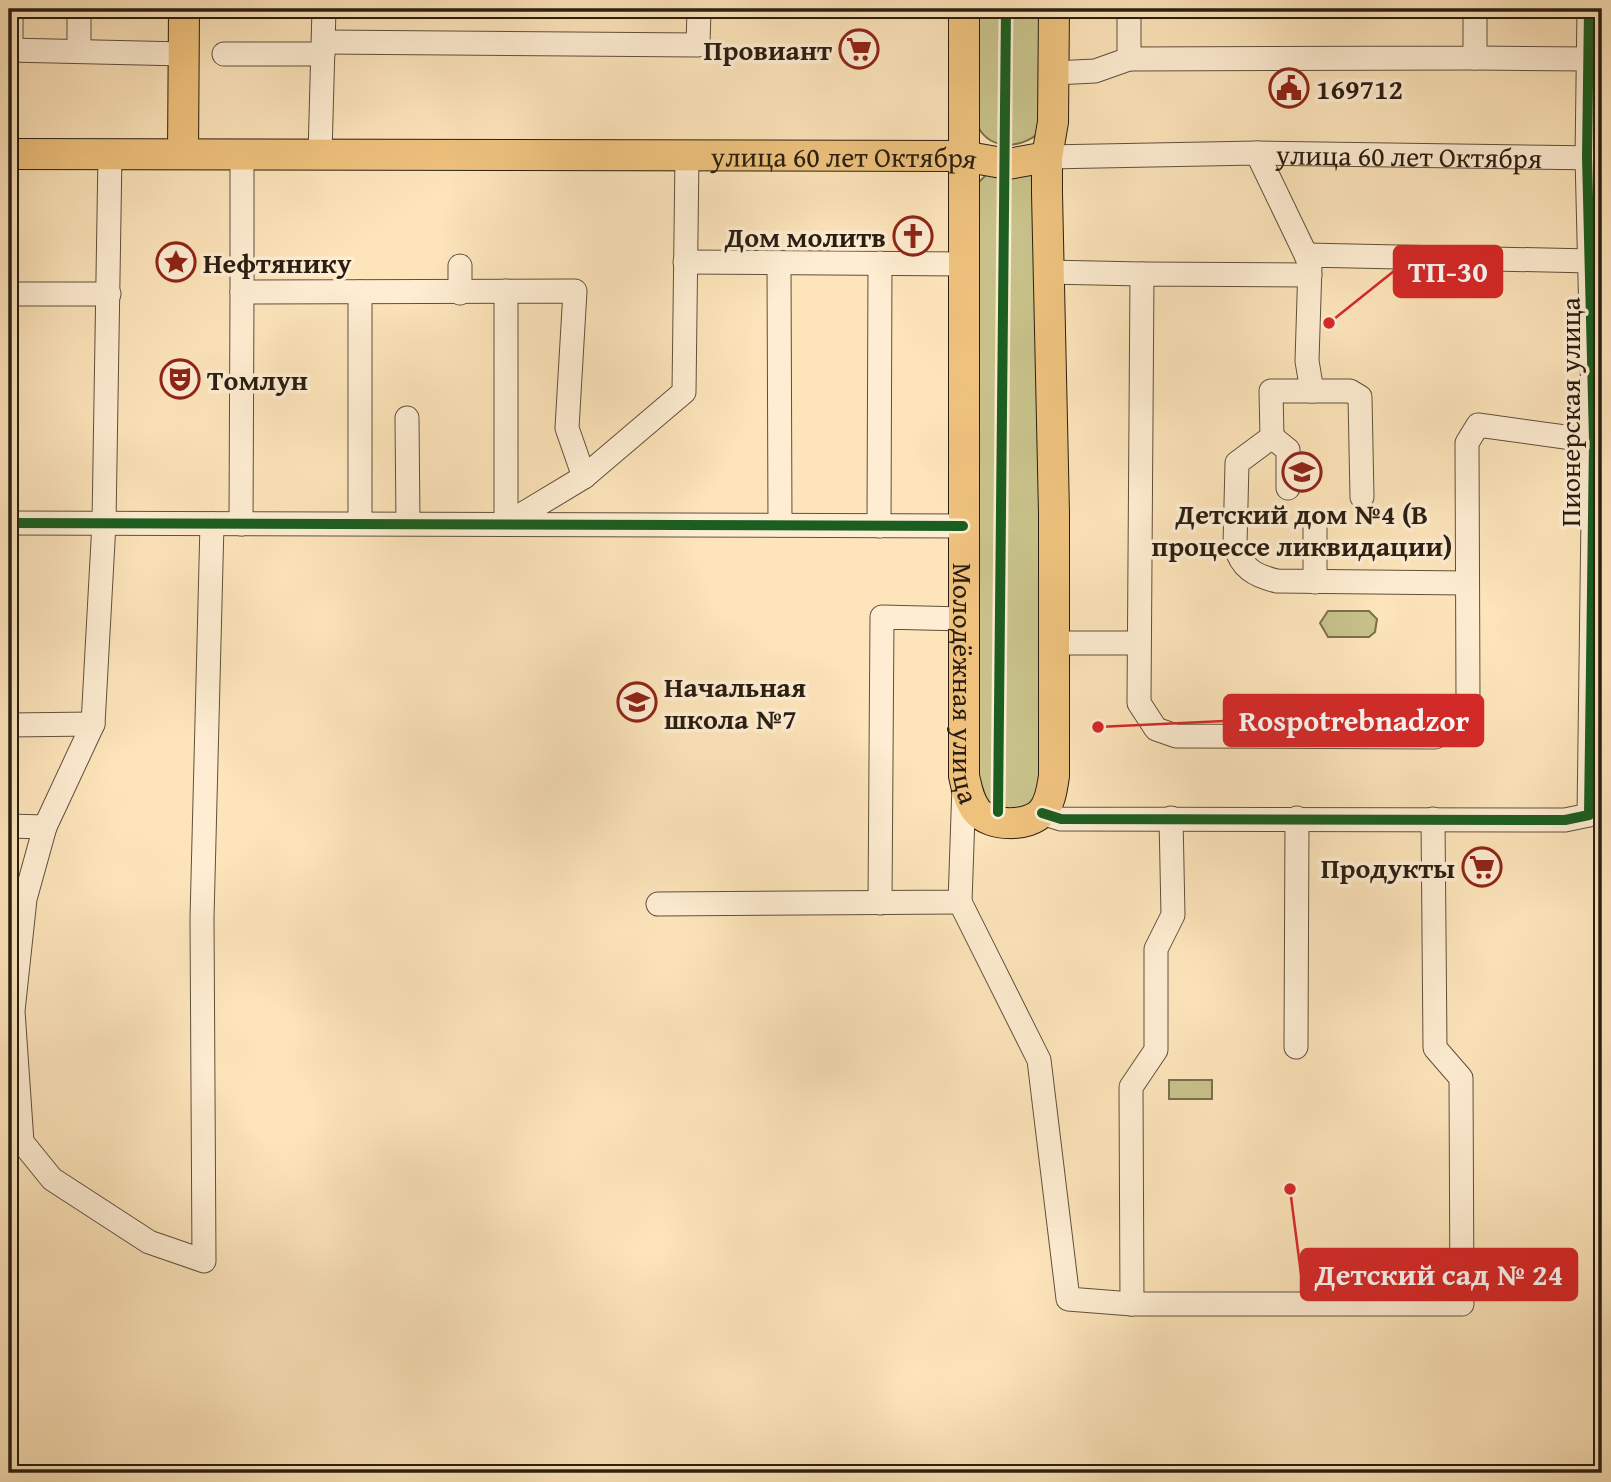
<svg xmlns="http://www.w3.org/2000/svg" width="1611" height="1482" viewBox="0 0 1611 1482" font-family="'Gentium Book Plus',serif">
  <rect width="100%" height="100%" fill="#fde4ba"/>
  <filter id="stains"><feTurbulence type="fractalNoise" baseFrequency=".00286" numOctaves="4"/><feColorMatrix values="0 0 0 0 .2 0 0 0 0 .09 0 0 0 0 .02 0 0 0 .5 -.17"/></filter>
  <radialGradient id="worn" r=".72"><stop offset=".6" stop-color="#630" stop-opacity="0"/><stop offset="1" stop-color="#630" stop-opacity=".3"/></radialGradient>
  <!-- green -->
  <g fill="#c8c28a" stroke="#79704e" stroke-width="2">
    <path d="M977 9H1046L1040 132C1020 150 987 151 976 122Z"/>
    <path d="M987 174H1033L1040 183 1043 785 1032 805 1008 814 977 795 978 183Z"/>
    <path d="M1328 611H1369L1377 619 1375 632 1369 637H1328L1320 623Z"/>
    <rect x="1169" y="1080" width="43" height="19"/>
  </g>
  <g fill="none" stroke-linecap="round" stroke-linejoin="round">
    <!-- minor casing -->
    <g stroke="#5f503c" stroke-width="25">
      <g id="minor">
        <path d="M1129 9V59L1475 58V9"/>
        <path d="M324 42 698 45 699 9"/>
        <path d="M9 50 184 54"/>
        <path d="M11 50V9"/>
        <path d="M79 51V9"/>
        <path d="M224 54H323"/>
        <path d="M1475 58 1588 59"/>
        <path d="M1054 73 1095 71 1129 59"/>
        <path d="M1257 153 1306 255"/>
        <path d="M242 154V292L575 291 567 428 584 477"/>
        <path d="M320 154 324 9"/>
        <path id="s1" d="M1047 157 1257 153 1600 158"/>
        <path d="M685 262 962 264"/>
        <path d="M779 263 780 525"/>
        <path d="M460 266V293"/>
        <path d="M1047 272 1142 274"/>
        <path d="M1310 275 1142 274 1139 703 1156 729 1176 736 1435 737 1457 724 1468 700 1467 443 1478 425 1594 441"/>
        <path d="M360 292V522"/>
        <path d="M9 294H109"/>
        <path d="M1312 391H1350L1360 397 1362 497"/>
        <path d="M407 418 408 522"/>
        <path d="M1272 437 1288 450V488"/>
        <path d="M9 523 963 526"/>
        <path d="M241 524 242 292"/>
        <path d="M506 524 584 477 684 392 687 155"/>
        <path d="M506 524V291"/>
        <path d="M879 526 880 263"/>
        <path d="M1315 526V582"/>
        <path d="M1467 583 1277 581C1255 576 1241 568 1235 545L1237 463 1272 437 1271 391H1312L1307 361 1310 265 1306 255 1591 261"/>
        <path d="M1053 643H1138"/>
        <path d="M9 725 93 724"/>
        <path d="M1042 813 1061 819 1565 820 1589 815 1594 441 1587 157 1589 9"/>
        <path d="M9 826 45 827 93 724 104 523 110 154"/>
        <path d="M45 827 25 899 13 1011 22 1142 52 1179 149 1242 204 1261 202 918 212 524"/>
        <path d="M960 902 1039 1060 1068 1299 1132 1304H1462L1461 1078 1435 1048 1433 819"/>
        <path d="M880 903 882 617 964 619"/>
        <path d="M658 904 960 902 964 786"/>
        <path d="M1296 1047 1297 818"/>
        <path d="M1132 1304 1131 1087 1156 1050V949L1173 915 1171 818"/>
      </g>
    </g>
    <!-- major casing -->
    <g stroke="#2a1e12" stroke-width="32">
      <g id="major">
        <path id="s2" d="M964 9V776C967 789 969 801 977 811 990 827 1029 827 1042 812 1051 802 1052 788 1054 776V513L1047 193V157L1053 122 1054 9"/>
        <path id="s3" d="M9 154 962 156 1008 164 1047 157"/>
        <path d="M183 154 184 9"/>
      </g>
    </g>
    <!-- minor -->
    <use href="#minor" stroke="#feedd2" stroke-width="23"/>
    <!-- major -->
    <use href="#major" stroke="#eec27d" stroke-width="30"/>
    <!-- cycleway casing -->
    <g stroke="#feedd2" stroke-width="15">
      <g id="cycleway">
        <path d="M9 523 963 526"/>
        <path d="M998 812 1006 9"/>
        <path d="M1042 813 1061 819 1565 820 1589 815 1594 441 1587 157 1589 9"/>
      </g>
    </g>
    <!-- cycleway -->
    <use href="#cycleway" stroke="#1b5e20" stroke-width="10"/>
  </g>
  <!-- icons -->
  <defs>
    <g id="supermarket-ring" transform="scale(2.0125)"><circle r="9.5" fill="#feedd2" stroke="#8f2418" stroke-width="1.5"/><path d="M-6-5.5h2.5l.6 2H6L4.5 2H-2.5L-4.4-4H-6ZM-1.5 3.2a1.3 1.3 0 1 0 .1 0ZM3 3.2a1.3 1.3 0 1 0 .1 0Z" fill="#8f2418"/></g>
    <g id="civic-ring" transform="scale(2.0125)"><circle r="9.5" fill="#feedd2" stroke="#8f2418" stroke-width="1.5"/><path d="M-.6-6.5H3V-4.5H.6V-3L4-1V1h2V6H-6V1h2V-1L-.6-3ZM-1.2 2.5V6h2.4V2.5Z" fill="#8f2418"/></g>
    <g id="church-ring" transform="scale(2.0125)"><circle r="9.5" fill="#feedd2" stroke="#8f2418" stroke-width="1.5"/><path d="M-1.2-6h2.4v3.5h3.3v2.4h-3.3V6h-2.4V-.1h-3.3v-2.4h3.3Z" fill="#8f2418"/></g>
    <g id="sight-ring" transform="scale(2.0125)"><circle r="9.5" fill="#feedd2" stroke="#8f2418" stroke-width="1.5"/><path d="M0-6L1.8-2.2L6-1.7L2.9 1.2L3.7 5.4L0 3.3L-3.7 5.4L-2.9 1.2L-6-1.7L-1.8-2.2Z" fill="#8f2418"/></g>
    <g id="theatre-ring" transform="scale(2.0125)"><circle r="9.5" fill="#feedd2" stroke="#8f2418" stroke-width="1.5"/><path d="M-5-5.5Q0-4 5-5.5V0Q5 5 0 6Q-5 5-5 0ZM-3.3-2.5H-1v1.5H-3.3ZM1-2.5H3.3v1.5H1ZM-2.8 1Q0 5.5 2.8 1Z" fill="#8f2418"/></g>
    <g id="school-ring" transform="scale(2.0125)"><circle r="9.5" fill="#feedd2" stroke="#8f2418" stroke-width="1.5"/><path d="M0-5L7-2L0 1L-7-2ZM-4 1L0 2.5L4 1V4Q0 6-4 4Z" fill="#8f2418"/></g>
  </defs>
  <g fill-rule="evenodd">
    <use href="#supermarket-ring" x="859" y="49"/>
    <use href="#civic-ring" x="1289" y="88"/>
    <use href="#church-ring" x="913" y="236"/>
    <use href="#sight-ring" x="176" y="262"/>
    <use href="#theatre-ring" x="180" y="379"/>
    <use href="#school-ring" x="1302" y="472"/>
    <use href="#school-ring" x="637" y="702"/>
    <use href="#supermarket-ring" x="1482" y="867"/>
  </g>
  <g text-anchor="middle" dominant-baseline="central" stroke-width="7" stroke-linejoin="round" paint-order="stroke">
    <!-- poi labels -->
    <g font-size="28" font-weight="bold" fill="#2a1e12" stroke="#feedd2" text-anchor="start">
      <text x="832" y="49" text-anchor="end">Провиант</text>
      <text x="1316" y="88">169712</text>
      <text x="886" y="236" text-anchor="end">Дом молитв</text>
      <text x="203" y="262">Нефтянику</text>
      <text x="207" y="379">Томлун</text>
      <text x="1302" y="513" text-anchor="middle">Детский дом №4 (В<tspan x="1302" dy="32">процессе ликвидации)</tspan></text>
      <text x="664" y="686">Начальная<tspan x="664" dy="32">школа №7</tspan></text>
      <text x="1455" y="867" text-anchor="end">Продукты</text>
    </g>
    <!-- street labels -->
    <g font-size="28" fill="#2a1e12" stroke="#feedd2">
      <text stroke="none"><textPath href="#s1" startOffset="362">улица 60 лет Октября</textPath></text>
      <text stroke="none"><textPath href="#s3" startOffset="835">улица 60 лет Октября</textPath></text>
      <text transform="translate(1569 412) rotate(-90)">Пионерская улица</text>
      <text stroke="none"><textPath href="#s2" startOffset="674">Молодёжная улица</textPath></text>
    </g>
  </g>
  <!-- callouts -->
  <path fill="none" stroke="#d62828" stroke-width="2.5" d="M1329 323L1394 271M1098 727L1224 721M1290 1189L1301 1274"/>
  <g fill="#d62828" stroke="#feedd2" stroke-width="2.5">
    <circle cx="1329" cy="323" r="7"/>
    <circle cx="1098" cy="727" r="7"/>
    <circle cx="1290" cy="1189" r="7"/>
  </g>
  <g fill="#d62828" stroke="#d62828" stroke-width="2.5">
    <rect x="1394" y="246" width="108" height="51" rx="7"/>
    <rect x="1224" y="695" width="259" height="51" rx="7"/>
    <rect x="1301" y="1249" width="276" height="51" rx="7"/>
  </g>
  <g font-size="30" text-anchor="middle" font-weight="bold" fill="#fff">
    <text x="1448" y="282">ТП-30</text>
    <text x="1354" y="731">Rospotrebnadzor</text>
    <text x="1439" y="1285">Детский сад № 24</text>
  </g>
  <!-- margin -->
  <rect width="1611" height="1482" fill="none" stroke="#fde4ba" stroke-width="35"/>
  <rect x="10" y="10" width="1590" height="1461" fill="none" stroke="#2a1e12" stroke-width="3.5"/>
  <rect x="18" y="18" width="1576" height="1447" fill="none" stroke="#2a1e12" stroke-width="2"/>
  <rect width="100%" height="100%" filter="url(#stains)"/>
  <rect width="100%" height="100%" fill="url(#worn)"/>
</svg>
